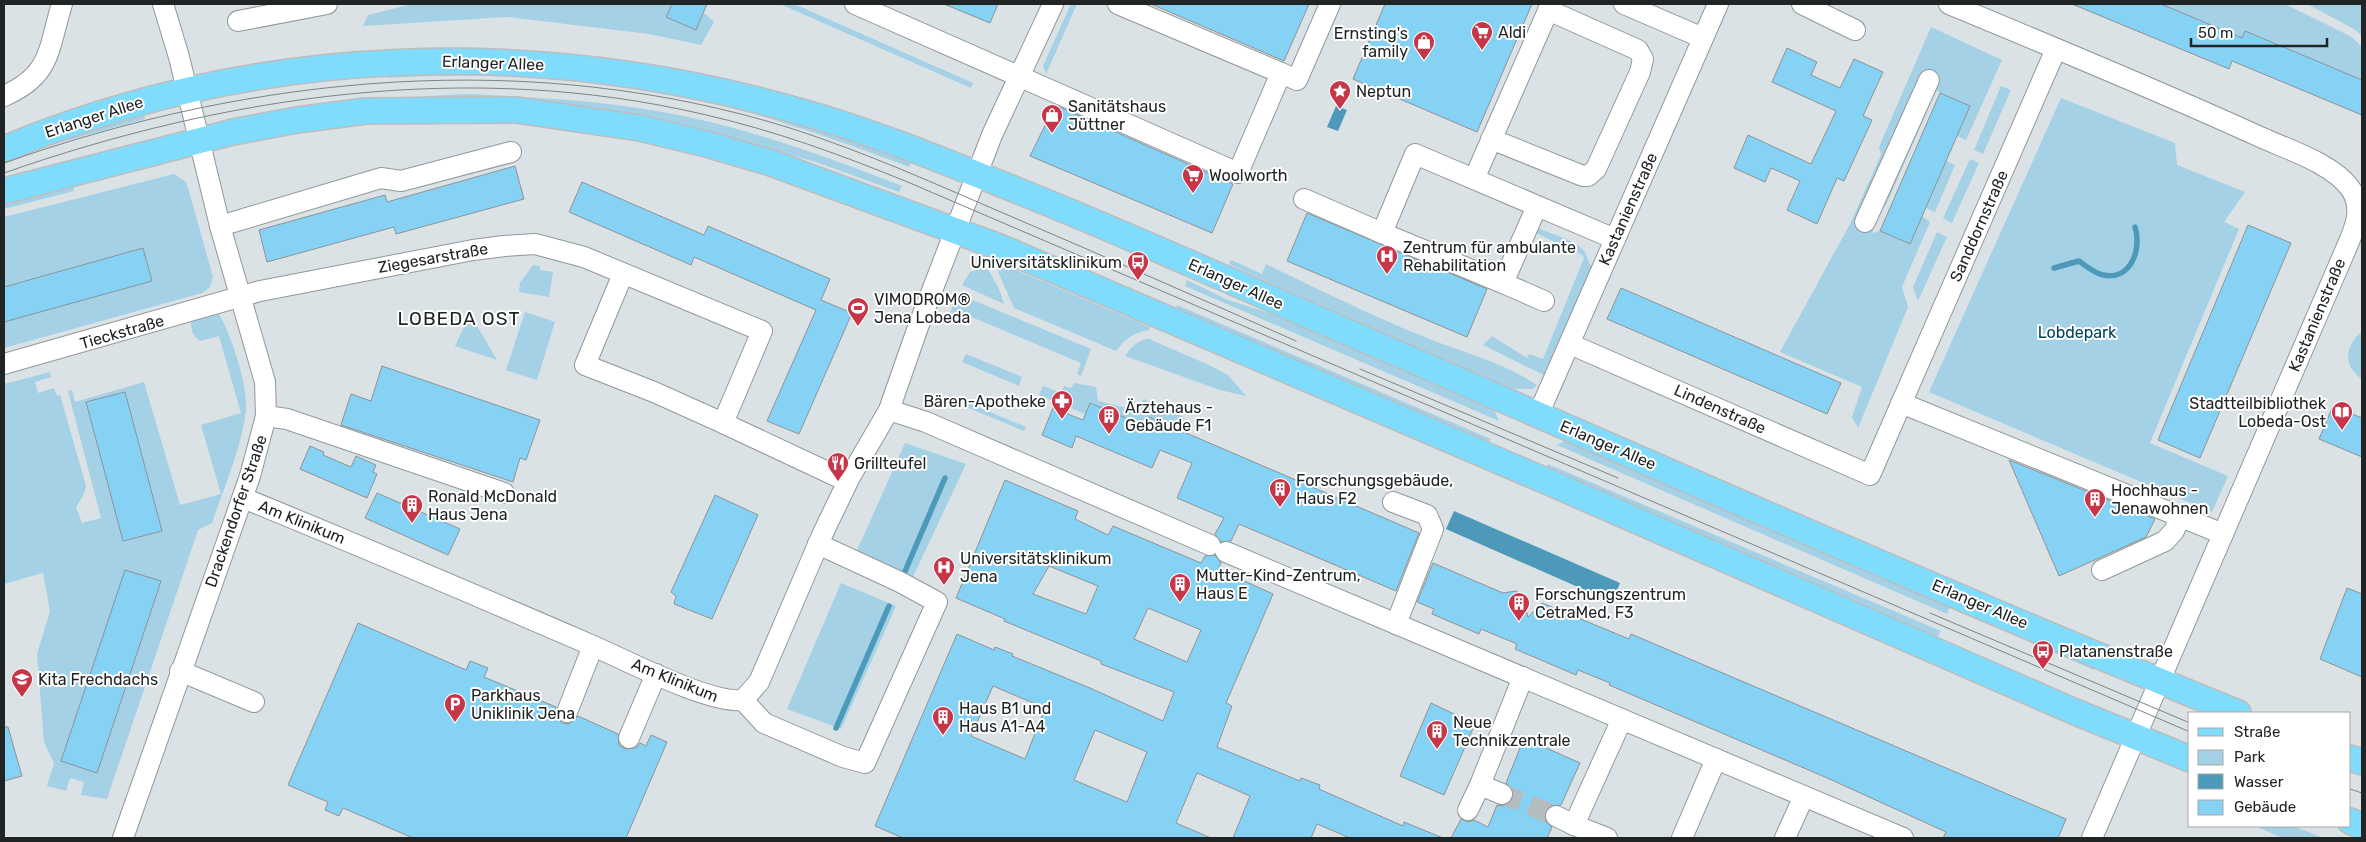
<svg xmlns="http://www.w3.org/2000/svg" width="2366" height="842" viewBox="0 0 2366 842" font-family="Rubik,sans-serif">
  <rect width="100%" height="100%" fill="#dae2e5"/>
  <!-- green -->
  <g fill="#a4d1e6">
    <path d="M412 4H672L667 17 695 30 703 12 714 22 701 45 649 34 507 17 363 26 368 15Z"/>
    <path d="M780 4H794L973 83 971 88Z"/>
    <path d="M1071 4H1077L1046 74 1043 66Z"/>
    <path d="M2161 4H2285L2352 37 2362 47V80L2245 31 2242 38Z"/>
    <path d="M2307 4H2362V36L2354 29Z"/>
    <path d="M1931 27 2002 60 1966 140 1957 136 1970 106 1936 91 1887 203 1877 217 1872 233 1880 231 1909 244 1922 216 1930 222 1902 287 1908 307 1858 428 1852 417 1862 387 1780 352 1850 224 1881 155 1879 147Z"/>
    <path d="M387 70H524L738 104 912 159 909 167C848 144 786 122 722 105 613 78 500 72 387 78Z"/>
    <path d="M2001 86 2011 90 1983 154 1974 150Z"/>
    <path d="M469 94C530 97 590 100 651 110 737 124 821 154 902 186L899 192 813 161 637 118 236 122 235 117 365 99Z"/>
    <path d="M2061 98 2175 143 2177 165 2245 192 2224 222 2239 229 2150 443 2228 476 2212 512 1929 392Z"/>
    <path d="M142 107 145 119 54 144 51 135Z"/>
    <path d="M1970 159 1979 163 1952 223 1943 218Z"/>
    <path d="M1946 161 1955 165 1935 212 1926 208Z"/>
    <path d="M174 174 186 182 190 195 213 277 210 287 202 293 4 348V217Z"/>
    <path d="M73 187 74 191 4 209V204Z"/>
    <path d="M1538 228C1549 233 1577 241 1584 251 1588 256 1587 263 1593 267L1546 376 1483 345 1492 336 1527 358 1529 354 1543 359 1584 258 1582 255 1536 233Z"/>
    <path d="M1937 232 1947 237 1918 301 1913 287Z"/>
    <path d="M1231 260 1262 274 1266 264C1317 289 1369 314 1422 336 1460 352 1502 361 1537 385L1533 389H1514L1460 370 1229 264Z"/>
    <path d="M1002 264 1150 327 1149 330C1133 333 1126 338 1116 351L1014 308 998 272Z"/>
    <path d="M533 265 540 266V270L553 272 549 297 519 292 520 283Z"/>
    <path d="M987 267 999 289 1004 304 962 285 970 272Z"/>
    <path d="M1187 280 1228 300 1278 316 1489 406 1494 410 1499 421 1185 286Z"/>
    <path d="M958 294 1091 349 1081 376 1077 374 1081 363 967 315 961 326 947 320Z"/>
    <path d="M1177 305 1491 439 1485 445 1175 312Z"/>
    <path d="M525 312 555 322 537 380 506 370Z"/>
    <path d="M214 313 219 314C231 335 248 385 246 409 242 448 224 487 212 523L198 530 107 799 81 795 84 782 70 778 66 791 47 786 54 763 44 742 37 654 50 611 43 573 4 584V384L50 372 51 377 35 382 38 393 54 388 57 396 60 395 86 486 83 496 76 507 82 523 101 518 68 391 72 390 75 402 144 382 180 505 221 494 201 425 241 413 219 336 200 341C192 335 189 328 193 317Z"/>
    <path d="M470 314 497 360 455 346Z"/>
    <path d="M2362 332V379C2343 367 2344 345 2362 332Z"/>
    <path d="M1151 338V340L1209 365 1228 375 1246 396 1220 390 1125 356C1132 345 1139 340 1151 338Z"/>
    <path d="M966 354 1022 377 1019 386 962 362Z"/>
    <path d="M1074 383 1096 387 1098 401 1140 411 1143 399 1182 416 1188 425 1186 433 1149 417 1145 426 1090 403 1085 414 1039 395 1043 386 1061 393 1064 386 1071 388Z"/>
    <path d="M949 395 1026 427 1024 431 947 399Z"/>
    <path d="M1567 440 2096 666 2094 670 1950 607 1947 614 1557 445Z"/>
    <path d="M905 443 966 464 912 579 855 555Z"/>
    <path d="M1548 464 1941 631 1937 637 1545 471Z"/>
    <path d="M841 583 896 606 841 729 787 709Z"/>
    <path d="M2255 826H2294L2323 838H2282Z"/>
  </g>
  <!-- water -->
  <g fill="#4d99ba">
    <path d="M1336 106 1347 110 1338 131 1327 127Z"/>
    <path d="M1454 511 1620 583 1612 602 1446 529Z"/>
  </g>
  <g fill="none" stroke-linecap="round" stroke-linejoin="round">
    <!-- stream -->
    <g stroke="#4d99ba" stroke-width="5.5">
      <path d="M2054 268 2079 261C2086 266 2094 273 2103 275 2131 281 2142 249 2135 227"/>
      <path d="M903 576 945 478"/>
      <path d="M836 728 889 606"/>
    </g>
  </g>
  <!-- building -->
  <g fill="#86d2f4" stroke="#8d9397" fill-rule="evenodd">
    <path d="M672 4H707L696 30 666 17Z"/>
    <path d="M944 4H998L990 23Z"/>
    <path d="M1151 4H1309L1284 61Z"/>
    <path d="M1385 4H1532L1477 132 1353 79Z"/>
    <path d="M2072 4H2161L2242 38 2245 31 2362 80V115L2232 61 2229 69Z"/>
    <path d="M1787 48 1817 62 1811 75 1840 88 1854 59 1883 72 1863 116 1872 120 1844 181 1837 178 1817 224 1787 210 1800 181 1771 168 1765 182 1734 168 1748 135 1811 164 1836 111 1772 82Z"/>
    <path d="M1940 93 1970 106 1910 244 1880 231Z"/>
    <path d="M1055 105 1233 184 1212 233 1030 156Z"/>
    <path d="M515 166 524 199 396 234 394 227 267 262 259 230 385 195 387 202Z"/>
    <path d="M582 182 704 235 708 226 830 279 821 300 852 313 799 434 767 421 816 310 694 257 691 265 569 212Z"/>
    <path d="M1307 213 1487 289 1467 337 1287 261Z"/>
    <path d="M2248 225 2291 243 2200 458 2158 440Z"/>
    <path d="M143 248 152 281 4 322V287Z"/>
    <path d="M1621 288 1841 383 1827 414 1607 319Z"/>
    <path d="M382 366 540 420 526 460 520 458 513 482 341 425 351 394 371 401Z"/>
    <path d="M125 392 162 531 123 541 86 402Z"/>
    <path d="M1090 403 1145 426 1149 417 1419 533 1396 591 1239 524 1231 541 1221 542 1215 534 1224 518 1177 498 1192 463 1160 450 1152 468 1076 436 1072 448 1042 435 1053 408 1083 420Z"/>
    <path d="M2333 406 2362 418V457L2319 439Z"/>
    <path d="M310 446 324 452 323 455 351 467 356 456 376 465 373 472 377 474 367 498 300 469Z"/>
    <path d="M2009 460 2155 519 2146 537 2059 576Z"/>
    <path d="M1005 480 1078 511 1075 519 1108 535 1113 526 1201 563 1205 556 1215 555 1221 563 1218 569 1273 594 1226 703 1232 706 1217 747 1300 781 1301 778 1320 785 1319 789 1403 826 1404 822 1443 838H1350L1317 824 1311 838H1233L1250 796 1197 773 1176 823 1211 838H903L875 826 957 634 994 650 995 647 1013 654 1012 656 1090 688 1163 721 1174 692 1101 664V661L1004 621 1005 619 956 598ZM1049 566 1098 586 1086 614 1033 594ZM1148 608 1201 630 1187 662 1134 639ZM993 686 1045 708 1025 759 971 736ZM1095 730 1147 752 1127 802 1074 780Z"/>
    <path d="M377 493 460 529 448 555 365 518Z"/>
    <path d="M715 495 758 515 712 619 674 604 676 596 671 592Z"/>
    <path d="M1433 563 1503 593 1516 591 1522 595 1528 617 1542 603 1629 639 1631 634 2066 819 2058 838H1943L1946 832 1825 777 1609 685 1610 683 1578 670 1576 675 1515 649 1517 644 1481 629 1479 634 1432 614 1434 609 1417 602Z"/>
    <path d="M125 570 161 581 97 773 61 761Z"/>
    <path d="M2347 588 2362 594V677L2320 659Z"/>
    <path d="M358 623 466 670 470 661 488 668 484 677 556 707 555 714 562 723 569 724 578 716 618 734 619 745 625 749 636 748 640 743 646 746 651 735 667 742 626 838H413L343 808 339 816 325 810 328 802 288 785Z"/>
    <path d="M1431 703 1475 724 1444 795 1400 776Z"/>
    <path d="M4 727H8L22 776 4 781Z"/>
    <path d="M1524 738 1580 763 1561 805 1550 806 1545 811 1546 822 1552 827 1547 838H1451L1461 819 1468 822 1474 820 1488 827 1497 805 1504 806 1513 799 1514 792 1506 783Z"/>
  </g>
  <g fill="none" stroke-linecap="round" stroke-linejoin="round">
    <!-- minor-tunnel -->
    <path stroke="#b5bcbf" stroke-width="20" stroke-dasharray="20 10" stroke-linecap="butt" d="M1502 794 1556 816"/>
    <!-- minor casing -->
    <g stroke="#91989b" stroke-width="22">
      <g id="minor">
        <path d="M855 4 1238 173 1281 73 1118 4"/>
        <path d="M1624 4 1703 38"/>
        <path d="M1802 4 1855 30"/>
        <path d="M1949 4C2053 47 2157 90 2258 136 2286 149 2332 163 2350 188 2365 209 2354 230 2345 251L2092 838"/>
        <path d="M238 21 327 4"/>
        <path d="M1281 73 1297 80 1330 4"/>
        <path d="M4 96C52 75 48 49 62 4"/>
        <path d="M1491 139 1583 176H1588L1596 169 1640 72 1643 59 1638 50 1548 10"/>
        <path d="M1474 179 1551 4"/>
        <path d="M1304 199 1382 233"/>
        <path d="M1537 206 1503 283 1382 233 1415 154 1615 239"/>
        <path d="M1865 222 1929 80"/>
        <path d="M220 226 381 178 401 181 511 152"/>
        <path d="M1503 283 1544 301"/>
        <path d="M1570 344 1870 475 2056 49"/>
        <path d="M4 364 260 291 473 250 504 246 535 244 584 257 762 331 723 423 654 392 585 365 623 274"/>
        <path d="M1901 403 2223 534"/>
        <path d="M889 410 926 422 1210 545"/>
        <path d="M1538 415 1718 4"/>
        <path d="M266 416 287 419 504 493"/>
        <path d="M723 423 836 476"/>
        <path d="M243 498C359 545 475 595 591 645 626 660 709 704 743 700L759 682 823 533 850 477 889 410 918 327 992 135 1053 4"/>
        <path d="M1393 502 1427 515 1433 529 1396 624"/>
        <path d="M1226 552 1903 838"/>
        <path d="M2102 570 2165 541 2174 531 2180 516"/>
        <path d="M180 671 254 702"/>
        <path d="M743 700 764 723 843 757 865 763 937 602 900 582 818 544"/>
        <path d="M567 712 593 646"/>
        <path d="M629 738 656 674"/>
        <path d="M1502 794 1480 785 1523 677"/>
        <path d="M1468 810 1480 785"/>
        <path d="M1556 816 1574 825 1622 719"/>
        <path d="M1574 825 1607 838"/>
        <path d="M123 838 250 476 266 416 265 382 220 226 179 57 163 4"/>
        <path d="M1682 838 1716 759"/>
        <path d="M1785 838 1804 796"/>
      </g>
    </g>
    <!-- major casing -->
    <g stroke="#bcbdbe" stroke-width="28">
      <g id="major">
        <path d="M4 149C256 44 537 36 798 111 871 131 941 160 1011 188 1144 241 1274 301 1405 357 1682 477 1959 600 2238 713"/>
        <path d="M4 191 233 132 297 120 366 111 516 110 639 128 706 144 771 163 1002 248 1546 481 2073 711 2190 759"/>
        <path d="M2350 758 2362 762"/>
        <path d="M2350 821 2362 826"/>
      </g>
    </g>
    <!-- minor -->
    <use href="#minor" stroke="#fff" stroke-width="20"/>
    <!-- major -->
    <use href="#major" stroke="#80dcfd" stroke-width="25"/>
    <!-- tram -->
    <g stroke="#7e8486" stroke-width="1">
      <path d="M4 163C254 74 533 48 790 128 865 152 938 185 1010 216 1106 257 1201 299 1296 341"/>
      <path d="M4 173C226 95 470 60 702 114 773 130 842 155 910 183L2190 732"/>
      <path d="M1360 369 1618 478"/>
      <path d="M1930 613 2190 723"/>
      <path d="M2350 789 2362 793"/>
    </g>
  </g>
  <!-- icons -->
  <defs>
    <g id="supermarket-pin" transform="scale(1.125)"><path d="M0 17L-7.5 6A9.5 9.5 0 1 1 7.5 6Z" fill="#c63648" stroke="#fff"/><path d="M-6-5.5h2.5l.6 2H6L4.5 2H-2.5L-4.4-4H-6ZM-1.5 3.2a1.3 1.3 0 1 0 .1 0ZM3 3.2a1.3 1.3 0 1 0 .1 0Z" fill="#fff"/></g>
    <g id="shop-pin" transform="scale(1.125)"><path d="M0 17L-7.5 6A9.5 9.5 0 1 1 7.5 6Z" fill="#c63648" stroke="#fff"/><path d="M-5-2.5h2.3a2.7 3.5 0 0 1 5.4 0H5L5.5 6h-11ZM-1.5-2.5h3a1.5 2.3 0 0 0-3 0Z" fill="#fff"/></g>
    <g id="sight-pin" transform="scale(1.125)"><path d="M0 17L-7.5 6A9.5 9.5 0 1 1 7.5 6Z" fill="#c63648" stroke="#fff"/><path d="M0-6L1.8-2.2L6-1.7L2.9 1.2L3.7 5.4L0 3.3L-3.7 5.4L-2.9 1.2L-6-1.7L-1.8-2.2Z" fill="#fff"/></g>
    <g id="hospital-pin" transform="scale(1.125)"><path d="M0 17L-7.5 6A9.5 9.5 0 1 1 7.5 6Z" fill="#c63648" stroke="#fff"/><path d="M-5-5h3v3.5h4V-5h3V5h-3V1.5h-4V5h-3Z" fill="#fff"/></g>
    <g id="bus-pin" transform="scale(1.125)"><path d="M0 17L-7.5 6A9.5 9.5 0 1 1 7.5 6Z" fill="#c63648" stroke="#fff"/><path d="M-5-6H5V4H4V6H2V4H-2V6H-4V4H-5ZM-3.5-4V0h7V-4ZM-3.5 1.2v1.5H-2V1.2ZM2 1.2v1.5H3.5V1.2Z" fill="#fff"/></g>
    <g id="stadium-pin" transform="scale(1.125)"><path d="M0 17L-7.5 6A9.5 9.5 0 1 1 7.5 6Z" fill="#c63648" stroke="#fff"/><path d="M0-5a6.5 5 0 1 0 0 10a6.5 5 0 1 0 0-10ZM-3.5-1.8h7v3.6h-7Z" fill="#fff"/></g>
    <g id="pharmacy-pin" transform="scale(1.125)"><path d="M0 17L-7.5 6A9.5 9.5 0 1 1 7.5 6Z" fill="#c63648" stroke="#fff"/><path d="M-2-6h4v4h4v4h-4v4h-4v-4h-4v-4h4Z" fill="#fff"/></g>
    <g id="library-pin" transform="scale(1.125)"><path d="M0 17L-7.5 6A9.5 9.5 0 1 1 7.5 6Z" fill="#c63648" stroke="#fff"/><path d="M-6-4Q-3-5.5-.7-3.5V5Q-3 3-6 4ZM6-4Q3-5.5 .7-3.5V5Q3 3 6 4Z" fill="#fff"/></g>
    <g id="building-pin" transform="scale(1.125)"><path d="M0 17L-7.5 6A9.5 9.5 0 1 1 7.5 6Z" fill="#c63648" stroke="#fff"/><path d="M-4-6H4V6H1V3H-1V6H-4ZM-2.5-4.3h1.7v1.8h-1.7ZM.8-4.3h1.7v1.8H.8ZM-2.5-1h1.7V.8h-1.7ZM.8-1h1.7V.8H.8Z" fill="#fff"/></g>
    <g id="restaurant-pin" transform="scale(1.125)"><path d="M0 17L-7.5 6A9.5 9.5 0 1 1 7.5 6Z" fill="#c63648" stroke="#fff"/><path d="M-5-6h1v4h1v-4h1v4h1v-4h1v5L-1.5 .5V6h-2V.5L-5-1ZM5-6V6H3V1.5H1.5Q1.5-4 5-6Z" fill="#fff"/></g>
    <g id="school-pin" transform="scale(1.125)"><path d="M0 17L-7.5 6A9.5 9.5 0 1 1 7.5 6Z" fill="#c63648" stroke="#fff"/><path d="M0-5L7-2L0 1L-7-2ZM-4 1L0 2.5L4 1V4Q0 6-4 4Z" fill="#fff"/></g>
    <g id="parking-pin" transform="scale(1.125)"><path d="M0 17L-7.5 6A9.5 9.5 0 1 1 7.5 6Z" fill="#c63648" stroke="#fff"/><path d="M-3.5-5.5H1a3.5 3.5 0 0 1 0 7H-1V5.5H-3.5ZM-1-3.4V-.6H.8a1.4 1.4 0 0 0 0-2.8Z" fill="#fff"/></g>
  </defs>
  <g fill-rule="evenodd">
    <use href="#supermarket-pin" x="1482" y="32"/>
    <use href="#shop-pin" x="1424" y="42"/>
    <use href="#sight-pin" x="1340" y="91"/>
    <use href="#shop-pin" x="1052" y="115"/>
    <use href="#supermarket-pin" x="1193" y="175"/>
    <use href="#hospital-pin" x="1387" y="256"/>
    <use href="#bus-pin" x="1138" y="262"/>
    <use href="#stadium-pin" x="858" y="308"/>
    <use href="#pharmacy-pin" x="1062" y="401"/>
    <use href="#library-pin" x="2342" y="412"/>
    <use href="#building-pin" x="1109" y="416"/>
    <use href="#restaurant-pin" x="838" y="463"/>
    <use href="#building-pin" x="1280" y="489"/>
    <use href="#building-pin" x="2095" y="499"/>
    <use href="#building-pin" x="412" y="505"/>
    <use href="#hospital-pin" x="944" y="567"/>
    <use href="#building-pin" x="1180" y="584"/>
    <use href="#building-pin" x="1519" y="603"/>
    <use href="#bus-pin" x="2043" y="651"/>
    <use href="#school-pin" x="22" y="679"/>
    <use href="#parking-pin" x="455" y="704"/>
    <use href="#building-pin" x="943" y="717"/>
    <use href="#building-pin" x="1437" y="731"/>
  </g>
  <g text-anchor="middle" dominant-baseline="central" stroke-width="4" stroke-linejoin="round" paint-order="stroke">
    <!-- poi labels -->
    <g font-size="16" fill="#212425" stroke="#fff" text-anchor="start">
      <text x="1498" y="32">Aldi</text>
      <text x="1408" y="33" text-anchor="end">Ernsting's<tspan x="1408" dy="18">family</tspan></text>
      <text x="1356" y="91">Neptun</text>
      <text x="1068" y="106">Sanitätshaus<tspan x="1068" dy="18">Jüttner</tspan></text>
      <text x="1209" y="175">Woolworth</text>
      <text x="1403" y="247">Zentrum für ambulante<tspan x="1403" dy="18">Rehabilitation</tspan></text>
      <text x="1122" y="262" text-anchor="end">Universitätsklinikum</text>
      <text x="874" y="299">VIMODROM®<tspan x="874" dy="18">Jena Lobeda</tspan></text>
      <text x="1046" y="401" text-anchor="end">Bären-Apotheke</text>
      <text x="2326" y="403" text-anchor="end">Stadtteilbibliothek<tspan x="2326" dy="18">Lobeda-Ost</tspan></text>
      <text x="1125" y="407">Ärztehaus -<tspan x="1125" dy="18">Gebäude F1</tspan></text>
      <text x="854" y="463">Grillteufel</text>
      <text x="1296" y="480">Forschungsgebäude,<tspan x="1296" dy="18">Haus F2</tspan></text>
      <text x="2111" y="490">Hochhaus -<tspan x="2111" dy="18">Jenawohnen</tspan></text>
      <text x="428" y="496">Ronald McDonald<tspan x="428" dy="18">Haus Jena</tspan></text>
      <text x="960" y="558">Universitätsklinikum<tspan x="960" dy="18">Jena</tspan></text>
      <text x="1196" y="575">Mutter-Kind-Zentrum,<tspan x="1196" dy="18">Haus E</tspan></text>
      <text x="1535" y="594">Forschungszentrum<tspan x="1535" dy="18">CetraMed, F3</tspan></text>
      <text x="2059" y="651">Platanenstraße</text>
      <text x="38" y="679">Kita Frechdachs</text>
      <text x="471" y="695">Parkhaus<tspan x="471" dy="18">Uniklinik Jena</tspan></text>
      <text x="959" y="708">Haus B1 und<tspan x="959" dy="18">Haus A1-A4</tspan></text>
      <text x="1453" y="722">Neue<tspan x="1453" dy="18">Technikzentrale</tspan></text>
    </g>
    <!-- street labels -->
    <g font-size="16" fill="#212425" stroke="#fff">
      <text transform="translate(493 63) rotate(2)">Erlanger Allee</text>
      <text transform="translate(94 117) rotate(-18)">Erlanger Allee</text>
      <text transform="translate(1628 209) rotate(-66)">Kastanienstraße</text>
      <text transform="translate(1979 226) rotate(-66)">Sanddornstraße</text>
      <text transform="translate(433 258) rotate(-10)">Ziegesarstraße</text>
      <text transform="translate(1236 284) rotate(24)">Erlanger Allee</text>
      <text transform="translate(2317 315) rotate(-67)">Kastanienstraße</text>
      <text transform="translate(122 332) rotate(-16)">Tieckstraße</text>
      <text transform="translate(1720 409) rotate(24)">Lindenstraße</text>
      <text transform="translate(1608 445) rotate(23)">Erlanger Allee</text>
      <text transform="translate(236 511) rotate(-71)">Drackendorfer Straße</text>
      <text transform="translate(302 522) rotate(22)">Am Klinikum</text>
      <text transform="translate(1980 604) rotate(23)">Erlanger Allee</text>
      <text transform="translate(675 680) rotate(22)">Am Klinikum</text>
    </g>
    <!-- park labels -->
    <g font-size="16" fill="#00445b" stroke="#fff">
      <text x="2077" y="332">Lobdepark</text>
    </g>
    <!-- quarter labels -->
    <g font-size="19" letter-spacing="1" fill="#212425" stroke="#fff">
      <text x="459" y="318">LOBEDA OST</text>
    </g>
  </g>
  <!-- border -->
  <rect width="2366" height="842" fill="none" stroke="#212425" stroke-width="10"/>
  <!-- legend -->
  <rect x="2188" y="712" width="162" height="115" fill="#ffffff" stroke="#a6a7a8"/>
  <rect x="2198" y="728" width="25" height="8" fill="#80dcfd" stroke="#a6a7a8"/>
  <text x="2234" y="737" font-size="15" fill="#212425">Straße</text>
  <rect x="2198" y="750" width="25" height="15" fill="#a4d1e6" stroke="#a6a7a8"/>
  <text x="2234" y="762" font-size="15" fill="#212425">Park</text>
  <rect x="2198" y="774" width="25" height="15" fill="#4d99ba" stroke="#a6a7a8"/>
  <text x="2234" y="787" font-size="15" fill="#212425">Wasser</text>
  <rect x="2198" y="800" width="25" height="15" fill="#86d2f4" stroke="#a6a7a8"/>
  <text x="2234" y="812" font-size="15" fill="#212425">Gebäude</text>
  <!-- scale -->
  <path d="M2191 38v8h136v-8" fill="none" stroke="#212425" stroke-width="2.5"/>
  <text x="2198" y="38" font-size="15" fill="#212425" stroke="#ffffff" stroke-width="4" paint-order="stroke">50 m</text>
</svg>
